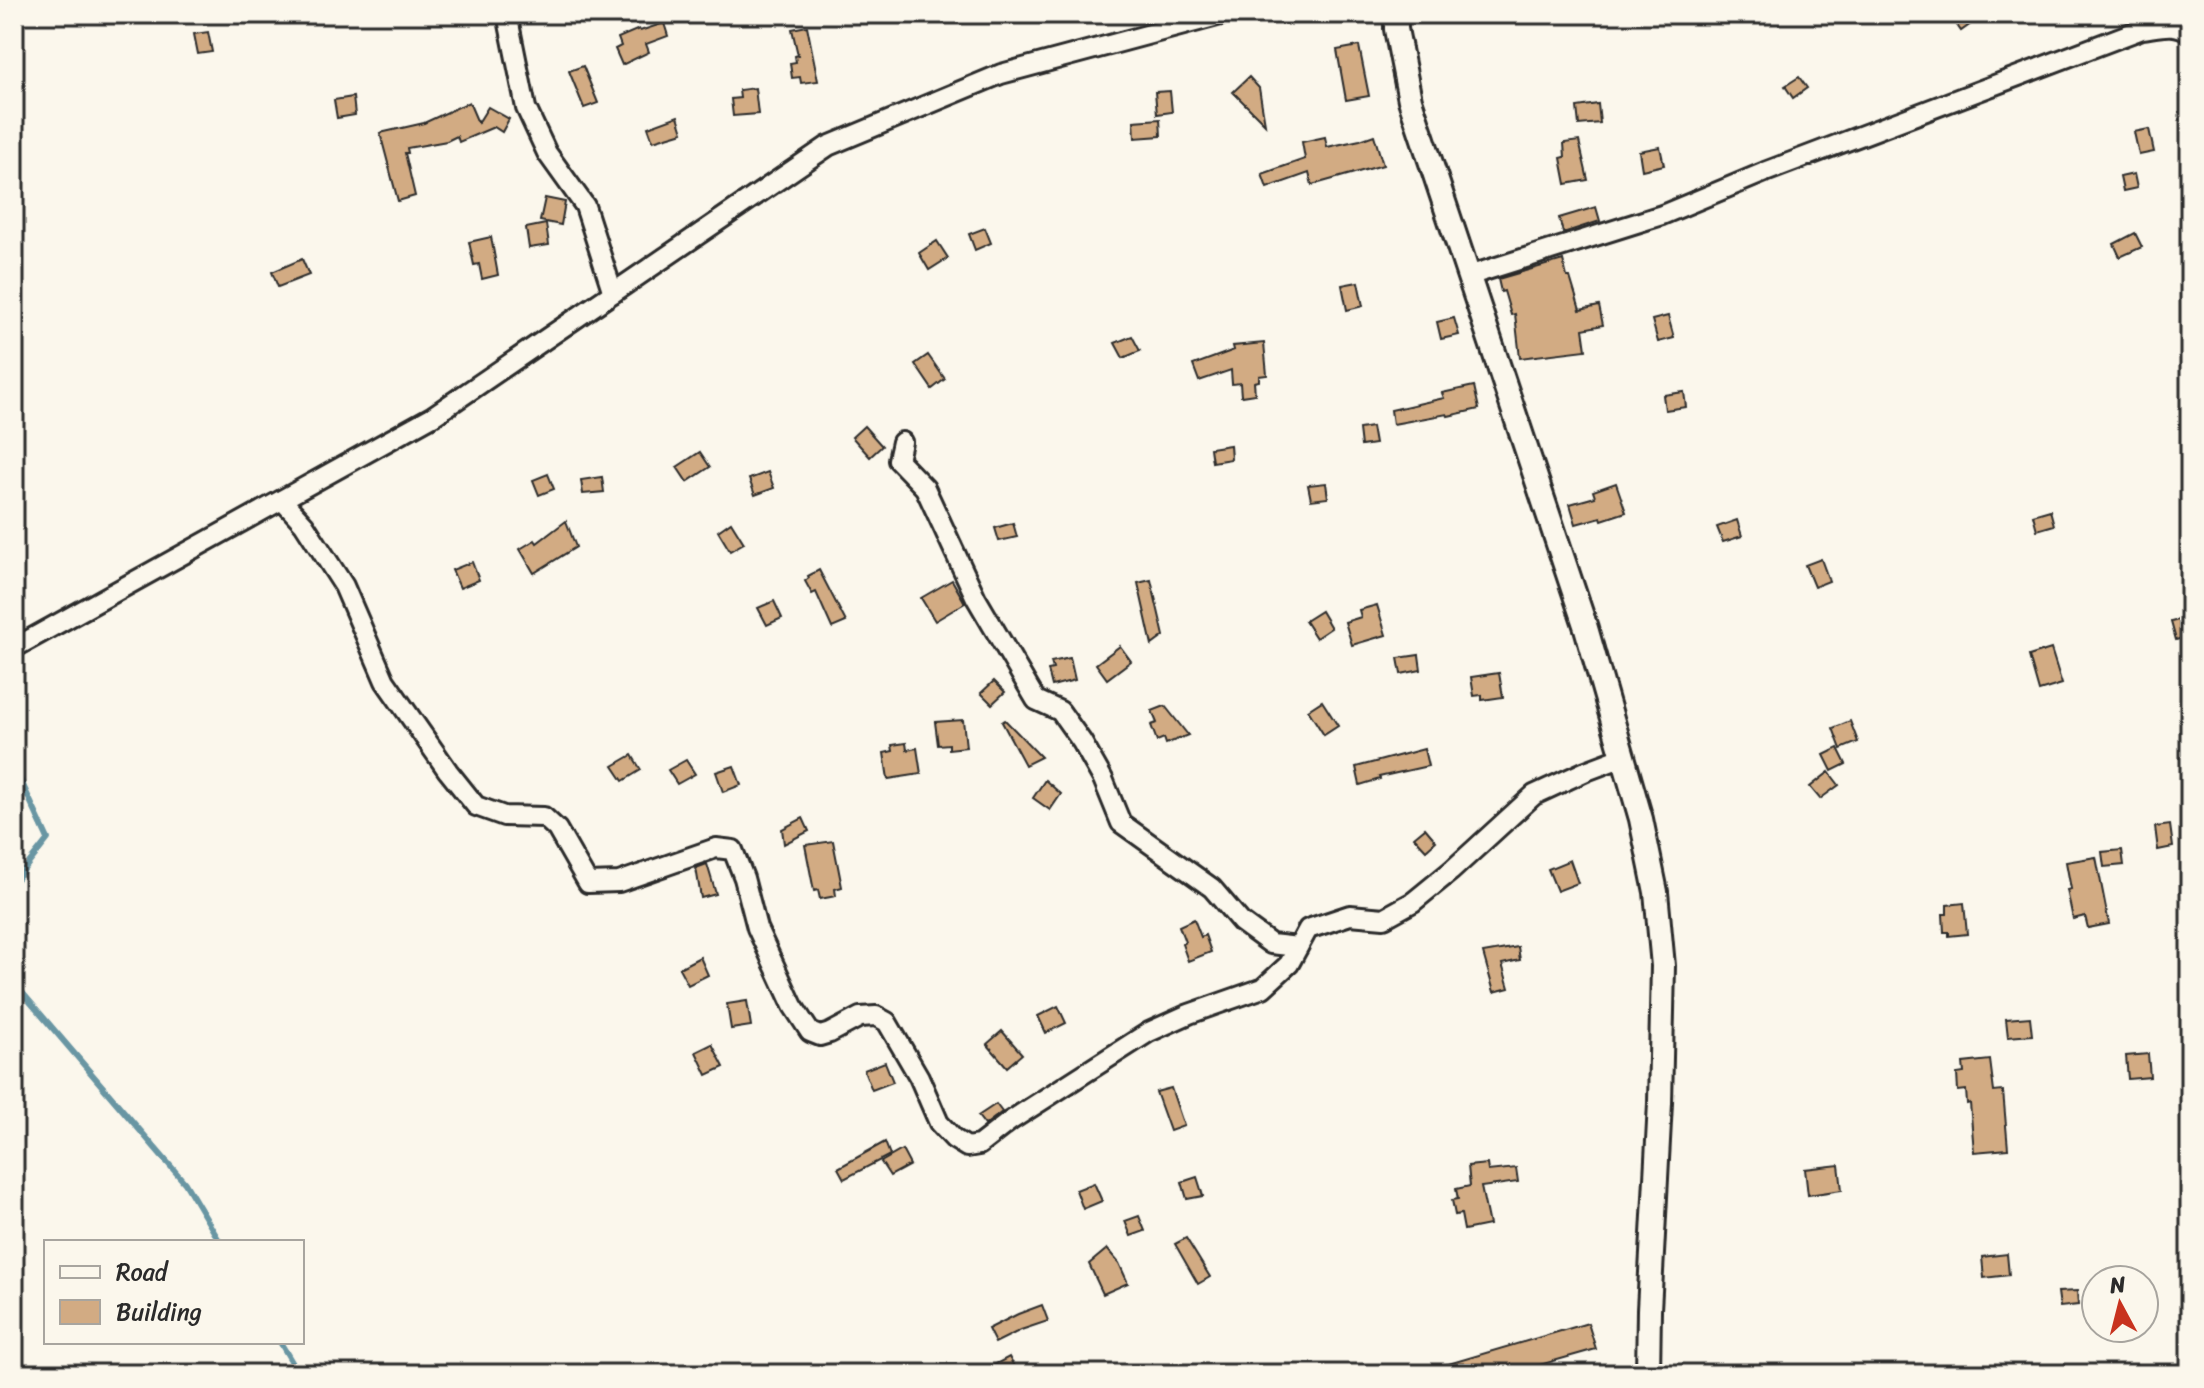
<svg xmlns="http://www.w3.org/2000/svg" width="2204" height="1388" viewBox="0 0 2204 1388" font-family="Sriracha,sans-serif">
  <rect width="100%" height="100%" fill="#fbf7ec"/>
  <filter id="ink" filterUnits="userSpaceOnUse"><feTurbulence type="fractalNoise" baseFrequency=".0125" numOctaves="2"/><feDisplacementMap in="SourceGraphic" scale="16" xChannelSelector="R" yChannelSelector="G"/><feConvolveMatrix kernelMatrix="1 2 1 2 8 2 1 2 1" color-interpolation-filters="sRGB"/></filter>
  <g filter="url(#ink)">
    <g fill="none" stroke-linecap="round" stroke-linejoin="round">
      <!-- stream -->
      <g stroke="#6996a3" stroke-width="6">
        <path d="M14 766 48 839 14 882"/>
        <path d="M14 983 185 1183 220 1242"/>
        <path d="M280 1342 299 1374"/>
      </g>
    </g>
    <!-- building -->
    <g fill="#d2ab83" stroke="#2b2b2b" stroke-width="2">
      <path d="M1949 14H1985L1961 31Z"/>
      <path d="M664 23 668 36 646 44 649 52 622 65 615 49 621 46 618 38 639 29 640 31Z"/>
      <path d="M807 26 818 81 801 83 800 77 792 78 790 63 796 62 795 56 798 55 792 29Z"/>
      <path d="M208 32 212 52 198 54 194 34Z"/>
      <path d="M1359 46 1369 96 1346 100 1337 50Z"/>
      <path d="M583 66 598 103 584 108 569 71Z"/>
      <path d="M1249 77 1259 88 1265 124 1233 92Z"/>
      <path d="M1799 77 1807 88 1793 98 1785 86Z"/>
      <path d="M755 88 758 114 733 116 731 99 740 98 739 90Z"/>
      <path d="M1170 91 1172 112 1157 114 1155 92Z"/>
      <path d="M353 97 355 115 337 118 334 100Z"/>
      <path d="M469 102 478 123 488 107 509 119 502 132 494 127 459 142 457 136 447 141 407 148 408 153H405L415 196 398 201 380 133 424 123Z"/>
      <path d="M1598 104 1600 123 1579 125 1577 107Z"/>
      <path d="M678 116 683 132 653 141 648 127Z"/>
      <path d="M1160 119 1161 136 1135 138 1134 121Z"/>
      <path d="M2149 129 2154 152 2139 155 2134 132Z"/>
      <path d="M1374 135 1383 165 1312 185 1309 173 1267 188 1262 174 1305 159 1302 142 1325 137 1327 147 1360 140Z"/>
      <path d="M1579 141 1588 180 1566 184 1561 158 1565 157 1564 143Z"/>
      <path d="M1660 147 1664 165 1642 170 1639 151Z"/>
      <path d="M2134 174 2137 188 2123 191 2120 177Z"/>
      <path d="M545 198 565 202 561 225 540 221Z"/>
      <path d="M1596 207 1600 221 1563 233 1559 218Z"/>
      <path d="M546 224 549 245 529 248 526 228Z"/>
      <path d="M985 228 991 243 975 250 969 234Z"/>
      <path d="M2135 233 2142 247 2120 257 2114 244Z"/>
      <path d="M491 237 498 275 482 279 479 264 474 265 469 242Z"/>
      <path d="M937 241 948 258 929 270 919 253Z"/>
      <path d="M302 259 309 275 278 287 272 272Z"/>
      <path d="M1563 260 1567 277H1570L1580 310 1599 306 1603 325 1583 329 1586 350 1520 358 1515 314 1511 315 1504 291 1501 292 1498 279Z"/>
      <path d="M1358 282 1363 306 1347 310 1342 285Z"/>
      <path d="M1668 316 1674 338 1658 342 1652 320Z"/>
      <path d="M1454 318 1459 335 1441 339 1437 322Z"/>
      <path d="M1132 336 1140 351 1123 358 1115 343Z"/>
      <path d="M1264 343 1267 375 1259 376V381L1254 382 1255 394 1241 396 1240 383 1232 384 1231 370 1199 381 1193 365 1234 350 1233 346Z"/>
      <path d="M928 355 945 379 932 389 915 364Z"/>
      <path d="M1474 386 1479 409 1448 416 1447 414 1393 424 1391 410 1444 398 1442 393Z"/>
      <path d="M1684 392 1686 407 1665 410 1663 395Z"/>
      <path d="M864 426 882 446 870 457 852 437Z"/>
      <path d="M1372 427 1375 444 1361 446 1359 429Z"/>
      <path d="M1230 445 1231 459 1212 462 1210 448Z"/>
      <path d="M700 452 710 467 687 482 677 467Z"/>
      <path d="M768 472 774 488 755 495 749 479Z"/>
      <path d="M548 474 554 489 539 495 533 480Z"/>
      <path d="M602 477 604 492 583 494 581 480Z"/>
      <path d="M1326 483 1328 498 1311 500 1308 485Z"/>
      <path d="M1616 483 1626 512 1602 520 1601 517 1576 524 1570 504 1595 497 1593 491Z"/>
      <path d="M2050 510 2054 525 2037 530 2033 515Z"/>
      <path d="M1737 520 1742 536 1723 542 1717 527Z"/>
      <path d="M566 521 576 547 534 573 520 549 535 540 537 543Z"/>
      <path d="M731 522 744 543 730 551 718 531Z"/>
      <path d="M1013 523 1017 537 999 541 995 528Z"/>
      <path d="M1821 559 1829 581 1814 587 1805 565Z"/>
      <path d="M472 562 479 580 460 588 452 570Z"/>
      <path d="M819 570 846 622 832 628 816 592 812 594 805 581 809 578 808 576Z"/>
      <path d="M952 580 965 603 935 621 921 598Z"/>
      <path d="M1151 580 1164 636 1152 645 1138 583Z"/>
      <path d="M774 601 782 618 767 625 758 608Z"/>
      <path d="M1377 605 1386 635 1352 645 1345 622 1361 617 1359 610Z"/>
      <path d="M1321 611 1331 628 1316 638 1305 621Z"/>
      <path d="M2190 617V636L2176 640 2171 622Z"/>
      <path d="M1120 646 1131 661 1107 679 1096 664Z"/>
      <path d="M2051 649 2062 684 2039 691 2029 656Z"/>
      <path d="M1419 655 1421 670 1401 674 1398 658Z"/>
      <path d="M1070 658 1075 680 1052 686 1048 670 1053 669 1051 662Z"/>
      <path d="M1499 673 1503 697 1482 700V695L1474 696 1471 677Z"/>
      <path d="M994 681 1005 692 992 704 981 693Z"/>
      <path d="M1322 701 1338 726 1324 735 1308 710Z"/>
      <path d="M1165 706 1188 735 1166 744 1164 738 1157 741 1151 725 1157 723 1152 711Z"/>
      <path d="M963 720 966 747 949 749V744L938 745 935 722Z"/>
      <path d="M1005 720 1041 757 1025 765 1002 722Z"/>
      <path d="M1850 721 1858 742 1841 749 1833 728Z"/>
      <path d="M906 743 907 750 917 748 921 774 888 779 884 753 893 751 892 745Z"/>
      <path d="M1838 748 1846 764 1832 771 1824 755Z"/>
      <path d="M1424 749 1428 766 1379 777 1380 779 1360 785 1356 767Z"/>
      <path d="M632 755 641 770 623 781 613 766Z"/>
      <path d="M686 760 695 774 677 784 668 770Z"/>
      <path d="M734 766 741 785 723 792 716 772Z"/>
      <path d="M1829 772 1839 785 1820 799 1810 787Z"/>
      <path d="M1045 780 1061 794 1050 810 1033 798Z"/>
      <path d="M803 818 809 831 784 844 782 829Z"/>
      <path d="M2170 825 2173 847 2158 850 2155 827Z"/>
      <path d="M1425 828 1436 841 1426 850 1414 837Z"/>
      <path d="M833 841 842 887 835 889 836 896 820 899 818 890 814 891 805 845Z"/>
      <path d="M2122 850 2124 865 2104 867 2102 852Z"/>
      <path d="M2096 857 2109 924 2088 928 2085 916 2073 919 2067 890 2071 889 2066 862Z"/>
      <path d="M1570 860 1578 883 1557 891 1548 869Z"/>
      <path d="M707 864 716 894 701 898 696 868Z"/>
      <path d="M1964 903 1967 934 1949 936V932H1944L1943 914H1947V905Z"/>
      <path d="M1194 919 1201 937 1205 935 1211 952 1188 961 1182 944 1185 942 1179 926Z"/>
      <path d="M1518 947 1520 960 1502 964 1509 988 1494 992 1483 953Z"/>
      <path d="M700 957 708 975 688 985 679 968Z"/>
      <path d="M747 1001 751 1026 731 1029 727 1004Z"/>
      <path d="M1058 1006 1066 1023 1046 1033 1038 1016Z"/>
      <path d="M2030 1017 2032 1035 2008 1037 2006 1019Z"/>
      <path d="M1002 1031 1022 1054 1007 1067 987 1044Z"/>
      <path d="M712 1044 724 1067 707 1075 696 1052Z"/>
      <path d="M2148 1054 2150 1077 2128 1079 2126 1056Z"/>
      <path d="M1990 1060 1994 1092 2003 1091 2008 1149 1974 1152 1970 1103 1967 1104 1966 1090 1958 1091 1957 1074 1964 1073 1963 1063Z"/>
      <path d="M885 1062 893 1082 872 1090 864 1070Z"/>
      <path d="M1171 1088 1184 1126 1170 1131 1156 1092Z"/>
      <path d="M996 1104 1002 1112 985 1125 978 1116Z"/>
      <path d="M885 1142 890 1155 844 1179 838 1168Z"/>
      <path d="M902 1150 910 1165 890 1176 881 1162Z"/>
      <path d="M1487 1164 1488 1171 1516 1168 1518 1182 1481 1187 1489 1225 1464 1230 1461 1214 1455 1215 1452 1200 1458 1199 1456 1189 1470 1186 1468 1166Z"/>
      <path d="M1839 1165 1842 1190 1808 1195 1805 1169Z"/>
      <path d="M1197 1177 1203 1196 1187 1199 1182 1182Z"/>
      <path d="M1094 1183 1102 1201 1083 1209 1076 1190Z"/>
      <path d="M1139 1216 1145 1231 1131 1236 1125 1221Z"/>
      <path d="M1186 1238 1210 1277 1198 1284 1175 1244Z"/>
      <path d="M1107 1249 1119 1263 1128 1283 1103 1294 1089 1264Z"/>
      <path d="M2007 1254 2009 1275 1984 1278 1982 1257Z"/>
      <path d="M2077 1291 2078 1305 2060 1307 2058 1292Z"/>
      <path d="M1042 1305 1048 1321 1021 1330 995 1343 988 1329 1018 1314Z"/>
      <path d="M1588 1323 1596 1349 1508 1374H1428V1370Z"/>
      <path d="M1009 1357 1018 1374H977Z"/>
    </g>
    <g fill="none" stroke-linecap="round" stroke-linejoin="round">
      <!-- minor casing -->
      <g stroke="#2b2b2b" stroke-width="24">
        <g id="minor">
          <path d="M507 14 526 108 547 153 585 206 613 293"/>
          <path d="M1468 276 1662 215 1765 172 2142 29C2159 27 2176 21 2190 33"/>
          <path d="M902 442 898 460 925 488 976 598 1036 700 1060 711 1082 742 1103 779 1121 823 1212 888 1241 922 1271 944 1298 947"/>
          <path d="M282 500 304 524 344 586 385 681 448 771 476 806 504 816 544 817 557 829 588 883 619 882 716 848 733 850 744 878 757 928 793 1006 810 1032 820 1036 830 1033 860 1017 876 1016 887 1022 919 1077 939 1123 954 1139 967 1147 979 1145 1010 1121 1149 1032 1189 1014 1263 988 1289 964 1308 929 1350 915 1384 918 1413 902 1451 871 1534 795 1586 771 1623 757"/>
          <path d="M14 648 433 416 828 146 1001 74 1225 14"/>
        </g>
      </g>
      <!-- tertiary casing -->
      <g stroke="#2b2b2b" stroke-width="28">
        <path id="tertiary" d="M1396 14V29L1410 100 1586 628 1641 819 1656 892 1663 966 1660 1103 1649 1310 1648 1374"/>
      </g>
      <!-- minor -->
      <use href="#minor" stroke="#fbf7ec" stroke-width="18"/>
      <!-- tertiary -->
      <use href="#tertiary" stroke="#fbf7ec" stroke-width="22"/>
    </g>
  </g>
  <!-- margin -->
  <rect width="2204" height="1388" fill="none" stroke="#fbf7ec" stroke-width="48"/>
  <rect x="24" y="24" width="2156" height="1340" fill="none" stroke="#2b2b2b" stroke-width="3" filter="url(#ink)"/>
  <!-- legend -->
  <rect x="44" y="1240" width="260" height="104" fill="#fbf7ec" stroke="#a8a59f" stroke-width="2"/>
  <rect x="60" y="1266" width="40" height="12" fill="#fbf7ec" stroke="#a8a59f" stroke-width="2"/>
  <text x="116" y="1280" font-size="24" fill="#2b2b2b">Road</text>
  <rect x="60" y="1300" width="40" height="24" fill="#d2ab83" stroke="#a8a59f" stroke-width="2"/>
  <text x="116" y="1320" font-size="24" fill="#2b2b2b">Building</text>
  <!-- north arrow -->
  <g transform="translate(2120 1304) rotate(353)"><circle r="38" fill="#fbf7ec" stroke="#a8a59f" stroke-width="2"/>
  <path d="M0-6L14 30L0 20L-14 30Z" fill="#c8321e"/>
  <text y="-12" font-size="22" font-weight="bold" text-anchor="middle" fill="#2b2b2b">N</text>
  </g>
</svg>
